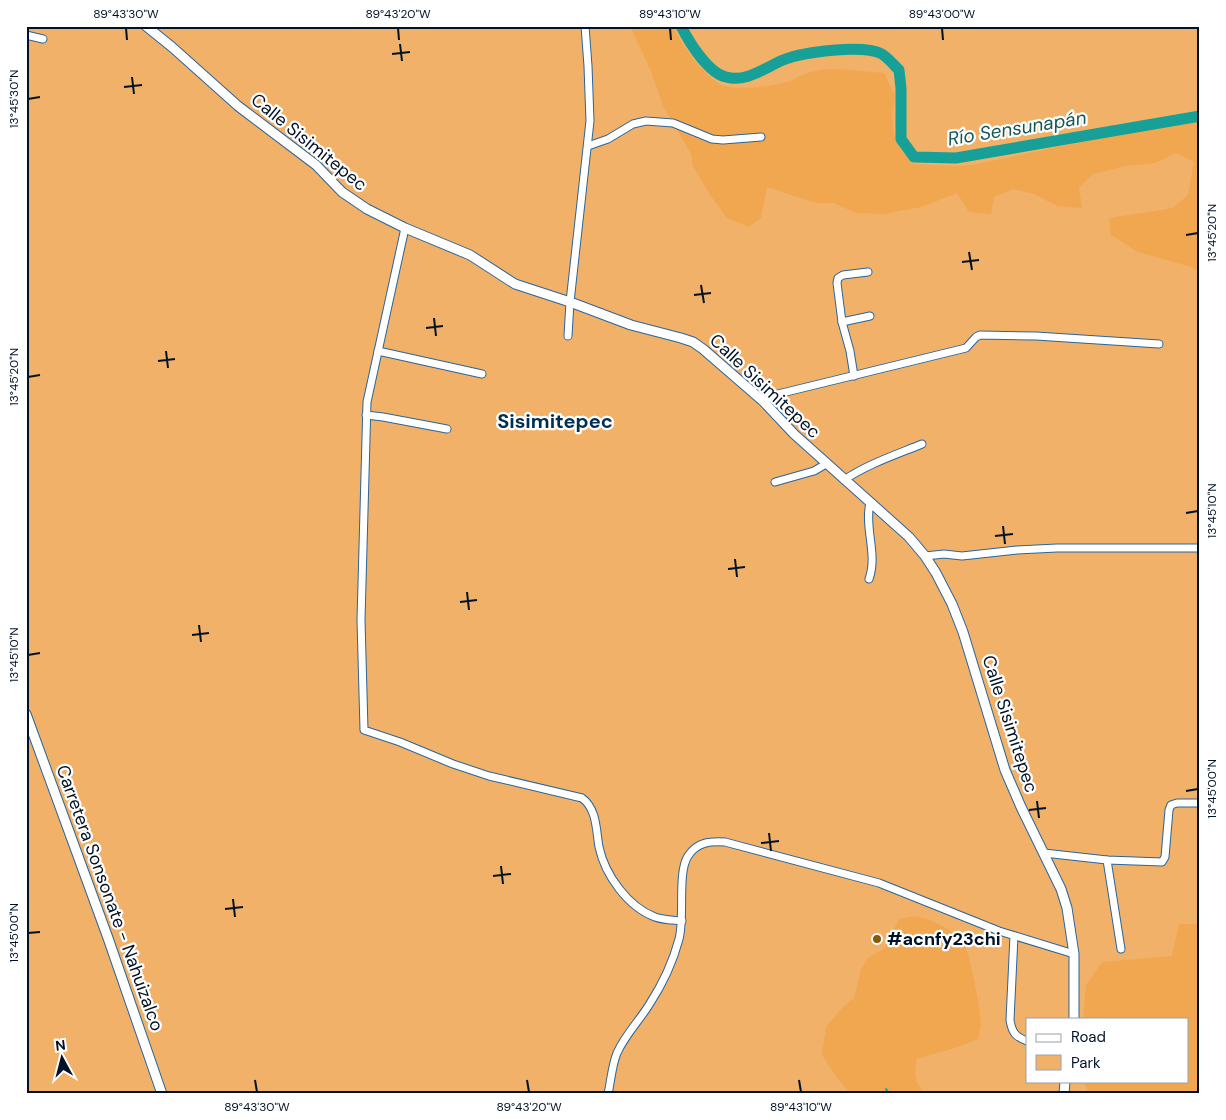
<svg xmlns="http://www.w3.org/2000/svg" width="1226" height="1120" viewBox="0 0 1226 1120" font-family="'DM Sans',sans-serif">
  <rect width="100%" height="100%" fill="#deeaf6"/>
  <!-- green -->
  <path fill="#f1b169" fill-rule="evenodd" d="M26 26H1200V1094H26ZM1027 1019H1187V1081H1027Z"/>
  <!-- forest -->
  <g fill="#f0a74f">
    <path d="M630 26H673C680 43 707 81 725 86 741 90 771 87 786 82 795 80 802 74 811 72 834 66 860 72 884 73L895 96 892 117 894 134 902 151 913 164 956 166 972 165 1111 136 1200 120V271L1188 266 1138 252 1111 235 1109 218 1173 208 1188 195 1194 162 1176 153 1155 163 1126 166 1093 174 1079 188 1082 208 1057 206 1034 194 1013 189 994 197 991 214 969 212 957 193 921 207 884 214 856 213 834 203H816L767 187 761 218 749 227 727 218 710 195 693 166 691 154 663 106 651 71Z"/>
    <path d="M917 916C933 921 953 928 963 943 971 955 981 1013 981 1027 980 1031 979 1035 978 1039L958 1047 917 1059C913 1075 915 1082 925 1094H851L837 1078 822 1055 826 1027 841 1009 854 998 861 970 868 958 885 948 899 919Z"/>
    <path d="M1179 924H1200V1094H1089L1084 1081H1187V1019H1083L1086 985 1102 962 1172 956Z"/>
  </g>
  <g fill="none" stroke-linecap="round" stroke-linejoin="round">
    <!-- stream -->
    <path stroke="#17a098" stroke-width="2" d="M886 1089 889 1094"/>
    <!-- river -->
    <path stroke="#17a098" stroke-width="11" d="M681 26C689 42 708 73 726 77 746 83 766 67 783 60 803 52 863 44 882 54 888 58 894 65 899 70L901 88V139L914 157 956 158 1200 116"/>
    <!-- minor casing -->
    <g stroke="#2a659a" stroke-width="9">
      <g id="minor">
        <path d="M26 35 43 39"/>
        <path d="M588 146 608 139 633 124 646 121 673 123 712 139 723 140 761 137"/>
        <path d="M405 228 367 402 361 620 364 730 400 742 453 764 489 776 582 798C597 809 596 830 599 847 605 875 628 907 655 917 663 920 673 920 682 921"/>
        <path d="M842 322 870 316"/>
        <path d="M568 336 570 302 590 121 588 66 585 26"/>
        <path d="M378 351 482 374"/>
        <path d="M854 376 850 351 842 322 837 283 838 278 843 275 868 272"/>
        <path d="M763 401 778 394 966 348 976 337 980 335 1036 336 1159 344"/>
        <path d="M366 415 383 417 447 429"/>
        <path d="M844 480C868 464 895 455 922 444"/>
        <path d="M775 482 814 471 826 464"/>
        <path d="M925 556 944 554 962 556 1017 550 1057 548H1200"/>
        <path d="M869 579C878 554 864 528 870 503"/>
        <path d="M1044 853 1107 860 1162 862 1165 857 1169 810 1171 805 1177 803H1200"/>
        <path d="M1107 860 1121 949"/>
        <path d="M1014 936 1010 1020C1012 1033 1016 1037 1027 1041"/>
        <path d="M608 1094C611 1080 612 1065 617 1053 625 1035 639 1021 649 1005 662 985 673 962 679 939 685 917 677 873 688 856 697 842 710 841 725 842L879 883 999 931 1074 954"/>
      </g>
    </g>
    <!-- tertiary casing -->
    <g stroke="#2a659a" stroke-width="11">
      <g id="tertiary">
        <path d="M146 26 172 47 238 106 316 165 342 192 367 209 405 228 470 255 515 284 570 302 631 325 681 338 693 342 703 349 763 401 794 434 909 537 925 556 936 573 952 604 963 632 1005 770 1021 807 1061 889 1067 908 1074 954V1019"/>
        <path d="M26 714 108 938 162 1094"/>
        <path d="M1064 1094 1065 1081"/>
      </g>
    </g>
    <!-- minor -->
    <use href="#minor" stroke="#fff" stroke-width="7"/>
    <!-- tertiary -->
    <use href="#tertiary" stroke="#fff" stroke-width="9"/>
  </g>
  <!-- ticks -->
  <path fill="none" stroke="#001227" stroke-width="2" d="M126 28 127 40M398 28 399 40M670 28 671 40M942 28 943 40M400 44 402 61M392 54 410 52M132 77 134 94M124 87 142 85M28 99 40 97M1186 235 1198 233M969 252 972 270M962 262 979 260M701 285 704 303M694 295 711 293M434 318 436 336M426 328 443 326M166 351 168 368M158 361 175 359M28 377 40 375M1186 513 1198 511M1003 526 1005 544M995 536 1013 534M735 559 737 577M728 569 745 567M467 592 469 610M460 602 477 600M199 625 201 642M192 635 209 633M28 655 40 653M1186 791 1198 789M1037 801 1039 818M1029 810 1046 808M769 833 771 851M761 843 779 841M501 866 503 884M493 876 511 874M233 899 235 917M225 909 243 907M28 933 40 932M255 1080 257 1092M527 1080 529 1092M799 1080 801 1092"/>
  <!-- markers -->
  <circle fill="#8c5707" stroke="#fff" stroke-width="2" cx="877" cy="939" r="5"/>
  <g text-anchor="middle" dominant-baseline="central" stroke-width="4.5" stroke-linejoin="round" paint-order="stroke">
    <!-- street labels -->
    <g font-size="18" fill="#001227" stroke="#fff">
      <text transform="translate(309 142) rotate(39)">Calle Sisimitepec</text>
      <text transform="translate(765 386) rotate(43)">Calle Sisimitepec</text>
      <text transform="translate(1010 724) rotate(72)">Calle Sisimitepec</text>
      <text transform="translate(110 898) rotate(70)">Carretera Sonsonate - Nahuizalco</text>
    </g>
    <!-- poi labels -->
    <g font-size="18" font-weight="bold" fill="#001227" stroke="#fff" text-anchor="start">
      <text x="887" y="939">#acnfy23chi</text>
    </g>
    <!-- water labels -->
    <g font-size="19" font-style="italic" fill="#145854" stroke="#fff">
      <text transform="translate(1017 128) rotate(-9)">Río Sensunapán</text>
    </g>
    <!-- quarter labels -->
    <g font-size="20" font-weight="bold" fill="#002f54" stroke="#fff">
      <text x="555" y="421">Sisimitepec</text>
    </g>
  </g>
  <!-- border -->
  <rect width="1226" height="1120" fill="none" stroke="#ffffff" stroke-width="55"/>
  <!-- legend -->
  <rect x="1026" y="1018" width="162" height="65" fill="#ffffff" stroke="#99a0a9"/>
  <rect x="1036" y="1034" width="25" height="8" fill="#ffffff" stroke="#99a0a9"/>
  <text x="1071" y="1042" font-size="15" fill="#001227">Road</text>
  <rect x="1036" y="1055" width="25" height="15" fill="#f1b169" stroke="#99a0a9"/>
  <text x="1071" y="1068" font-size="15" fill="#001227">Park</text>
  <!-- north arrow -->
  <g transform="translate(62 1058) rotate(353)" stroke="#ffffff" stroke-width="4" paint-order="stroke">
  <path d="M0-4L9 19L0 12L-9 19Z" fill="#001227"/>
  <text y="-8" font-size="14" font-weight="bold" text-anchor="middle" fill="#001227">N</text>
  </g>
  <rect x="28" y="28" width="1170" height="1064" fill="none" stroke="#001227" stroke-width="2"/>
  <g font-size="12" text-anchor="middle" fill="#001227">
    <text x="126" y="18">89°43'30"W</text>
    <text x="398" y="18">89°43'20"W</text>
    <text x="670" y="18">89°43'10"W</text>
    <text x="942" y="18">89°43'00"W</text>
    <text transform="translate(14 99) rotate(-90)" y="4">13°45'30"N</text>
    <text transform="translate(1212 233) rotate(-90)" y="4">13°45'20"N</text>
    <text transform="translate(14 377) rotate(-90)" y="4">13°45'20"N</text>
    <text transform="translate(1212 511) rotate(-90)" y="4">13°45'10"N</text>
    <text transform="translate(14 655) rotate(-90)" y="4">13°45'10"N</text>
    <text transform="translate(1212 789) rotate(-90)" y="4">13°45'00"N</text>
    <text transform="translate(14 933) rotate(-90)" y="4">13°45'00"N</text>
    <text x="257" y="1111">89°43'30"W</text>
    <text x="529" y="1111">89°43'20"W</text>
    <text x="801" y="1111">89°43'10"W</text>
  </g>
</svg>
